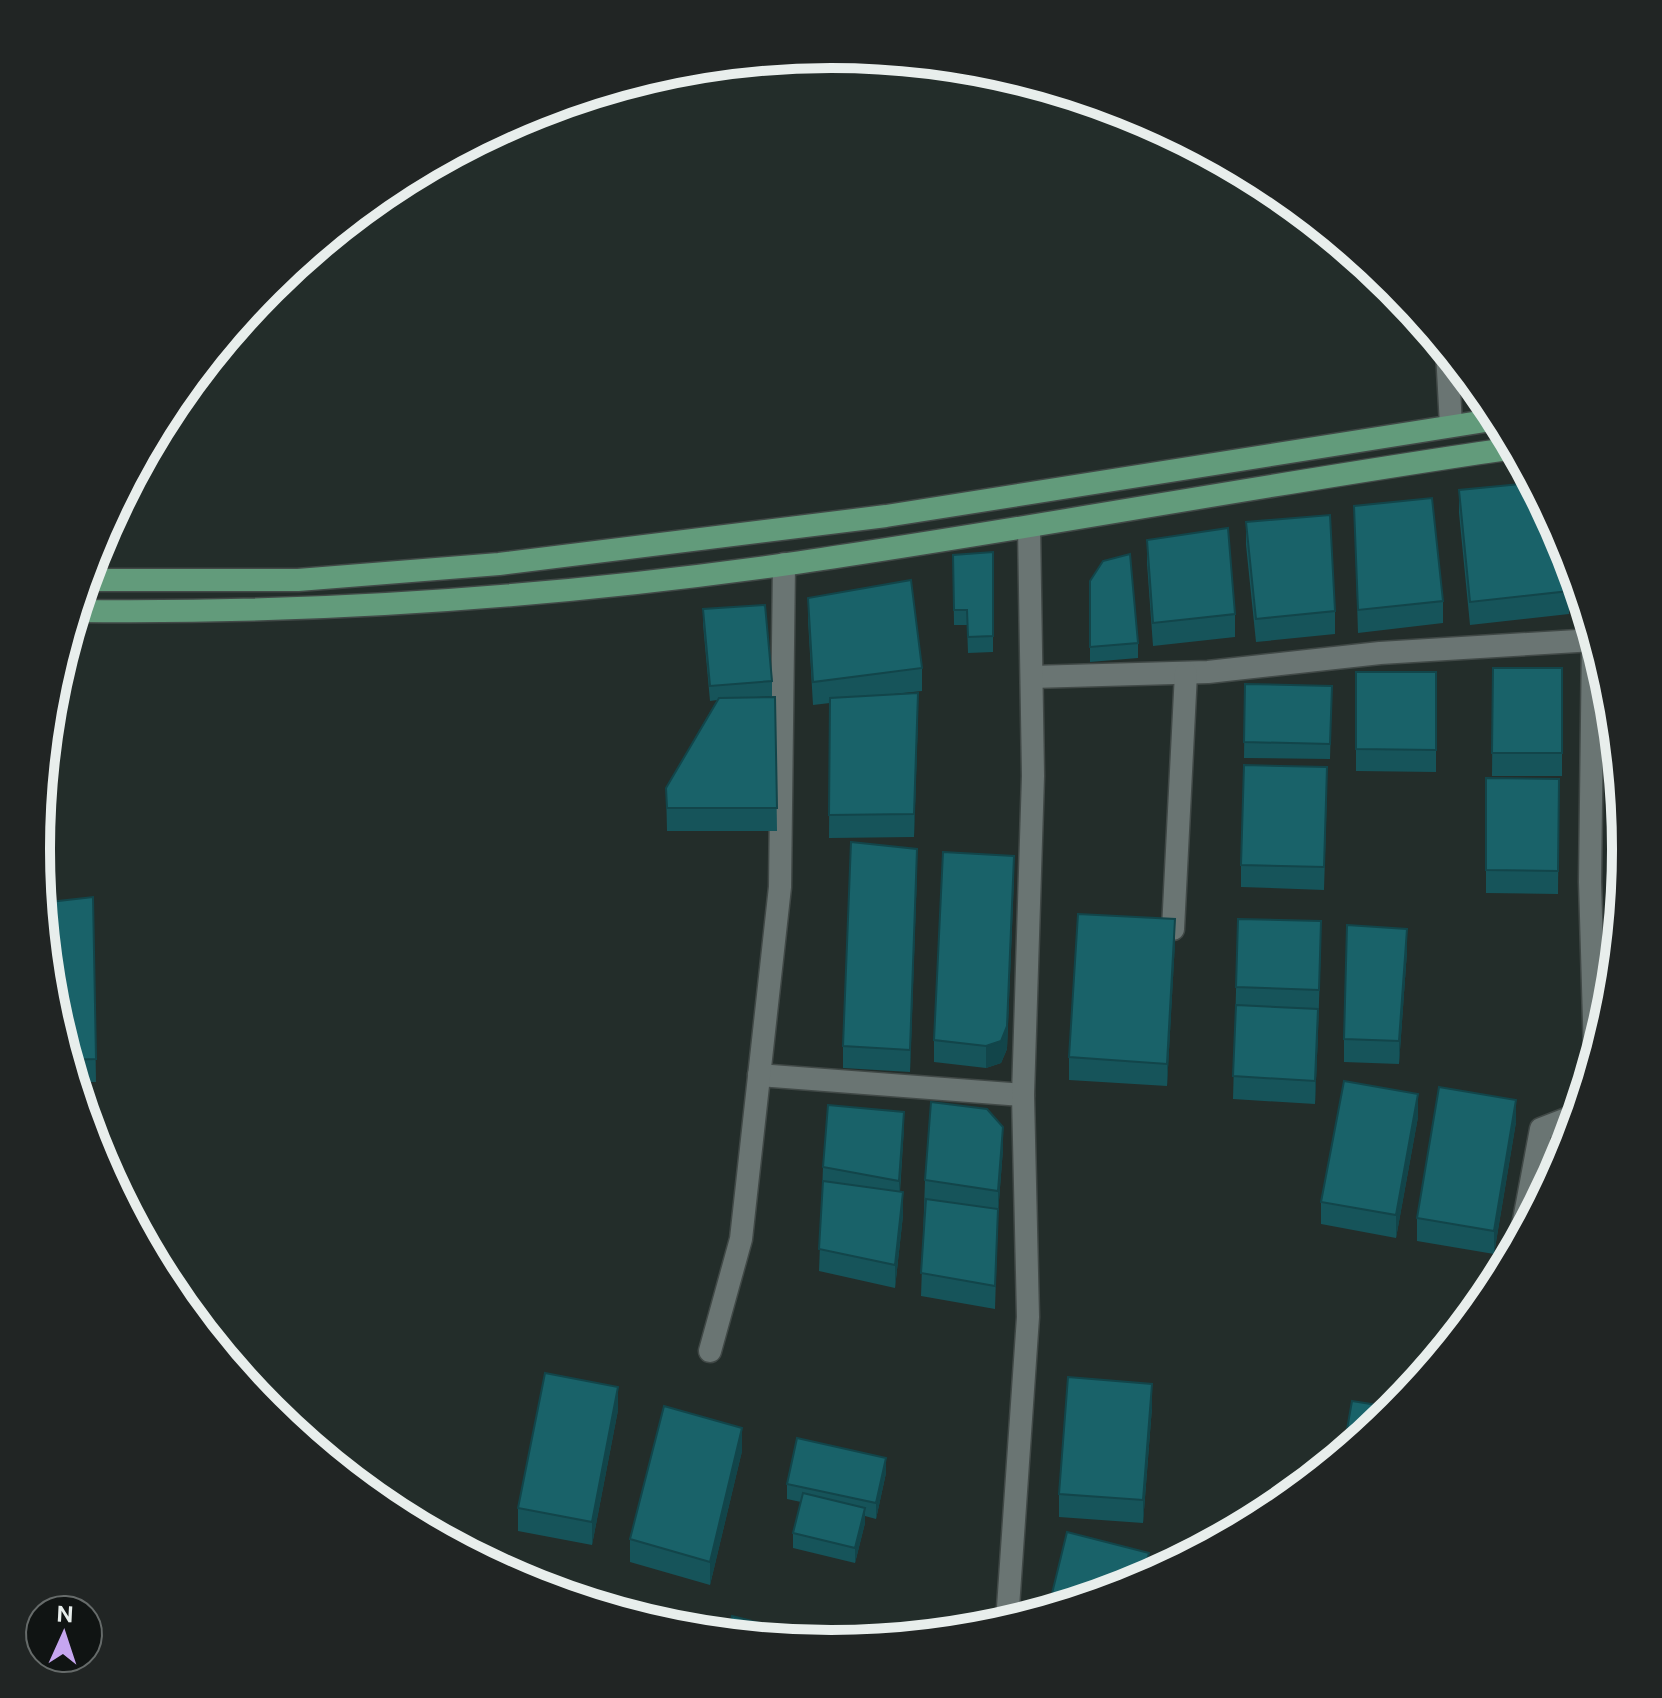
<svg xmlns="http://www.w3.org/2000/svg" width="1662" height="1698" viewBox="0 0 1662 1698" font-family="'Public Sans',sans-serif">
  <rect width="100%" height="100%" fill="#232d2a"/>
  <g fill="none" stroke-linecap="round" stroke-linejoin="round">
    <!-- minor casing -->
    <g stroke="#414947" stroke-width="25">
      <g id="minor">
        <path d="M1447 352 1451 426"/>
        <path d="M1593 640 1590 882 1595 1055"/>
        <path d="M1032 677 1208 672 1380 653 1594 640"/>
        <path d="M1173 929 1186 673"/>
        <path d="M759 1075 1023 1095"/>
        <path d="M1521 1236 1541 1129 1577 1115"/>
        <path d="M710 1351 741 1239 780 887 784 564"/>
        <path d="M1007 1622 1028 1317 1023 1095 1033 776 1029 527"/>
      </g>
    </g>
    <!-- primary casing -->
    <g stroke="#414947" stroke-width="25">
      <g id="primary">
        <path d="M86 580H298L499 564 886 516 1498 419"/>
        <path d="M76 611C314 614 553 597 788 564 1030 529 1271 483 1514 448"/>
      </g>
    </g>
    <!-- minor -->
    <use href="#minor" stroke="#6a7573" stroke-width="22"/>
    <!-- primary -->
    <use href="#primary" stroke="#629b7b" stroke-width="22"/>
  </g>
  <!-- wall -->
  <g fill="#16545a">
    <path d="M1459 490 1569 591V614L1470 625 1459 513Z"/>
    <path d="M1354 506 1443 601V623L1358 633Z"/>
    <path d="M1246 522 1335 611V634L1256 642 1246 545Z"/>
    <path d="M1147 540 1235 614V637L1153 646 1147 563Z"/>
    <path d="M993 552V652L968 653 967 625H954L953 555Z"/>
    <path d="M1090 581 1138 643V658L1090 662Z"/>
    <path d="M808 598 922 668V691L894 694 918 716 914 837 829 838 830 703 813 705 808 620Z"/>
    <path d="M703 609 772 681V696L758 697H775L777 831H667L666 788 717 700 710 701 703 624Z"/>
    <path d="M1493 668H1562V776H1492Z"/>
    <path d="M1356 672H1436V772L1356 771Z"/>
    <path d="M1245 684 1332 686 1330 759 1244 758Z"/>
    <path d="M1486 778 1559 779 1558 894 1486 893Z"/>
    <path d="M1327 790 1324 890 1241 887V865Z"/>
    <path d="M1626 849 1618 934H1612V911Z"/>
    <path d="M917 871 910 1072 843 1068V1046Z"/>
    <path d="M1014 878 1007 1049 1001 1063 986 1068 934 1062V1040Z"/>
    <path d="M93 897 96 1082H75L51 1004Z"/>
    <path d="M1238 919 1321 944 1318 1032 1315 1104 1233 1099Z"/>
    <path d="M1175 942 1167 1086 1069 1080V1057Z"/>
    <path d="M1407 951 1399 1064 1344 1062V1039Z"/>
    <path d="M1418 1117 1396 1238 1321 1224V1202Z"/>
    <path d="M1516 1122 1494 1254 1417 1241V1218Z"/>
    <path d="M904 1128 900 1192 903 1215 895 1288 819 1271 823 1167Z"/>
    <path d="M1003 1149 998 1213 995 1309 921 1296 925 1180Z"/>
    <path d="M1152 1407 1143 1523 1059 1517V1494Z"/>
    <path d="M618 1410 592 1545 518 1531V1508Z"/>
    <path d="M742 1451 710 1585 630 1562V1539Z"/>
    <path d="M886 1473 876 1519 865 1516V1523L855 1563 793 1548V1533L801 1502 787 1499V1484Z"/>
  </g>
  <!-- shaded-wall -->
  <g fill="#12454a">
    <path d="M918 693V716L914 837V814Z"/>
    <path d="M917 849V871L910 1072V1050Z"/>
    <path d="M1014 856 1007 1049 1001 1063 986 1068V1046Z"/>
    <path d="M1175 919V942L1167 1086V1064Z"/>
    <path d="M1407 929V951L1399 1064V1041Z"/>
    <path d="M1318 1009V1032L1315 1104V1081Z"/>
    <path d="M1418 1094V1117L1396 1238V1215Z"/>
    <path d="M1516 1100V1122L1494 1254V1231Z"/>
    <path d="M904 1112V1128L899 1197V1181Z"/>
    <path d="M1003 1127V1149L998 1213V1191Z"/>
    <path d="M903 1192V1215L895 1288V1265Z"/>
    <path d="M1152 1384V1407L1143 1523V1500Z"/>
    <path d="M618 1387V1410L592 1545V1522Z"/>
    <path d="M742 1428V1451L710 1585V1562Z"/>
    <path d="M886 1458V1473L876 1519V1503Z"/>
    <path d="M865 1508V1523L855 1563V1548Z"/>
    <path d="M1149 1553V1576L1142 1580Z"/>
  </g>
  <!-- building -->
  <g fill="#196269" stroke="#12454a" stroke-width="2">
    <path d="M1532 483 1562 539 1569 591 1470 602 1459 490Z"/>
    <path d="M1432 498 1443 601 1358 610 1354 506Z"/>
    <path d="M1330 515 1335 611 1256 619 1246 522Z"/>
    <path d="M1228 528 1235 614 1153 623 1147 540Z"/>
    <path d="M993 552V636L968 637 967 610H954L953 555Z"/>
    <path d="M1130 554 1138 643 1090 647V581L1103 561Z"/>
    <path d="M911 580 922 668 813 682 808 598Z"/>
    <path d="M765 605 772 681 710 686 703 609Z"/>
    <path d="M1493 668H1562V753H1492Z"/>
    <path d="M1356 672H1436V750L1356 749Z"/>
    <path d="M1245 684 1332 686 1330 744 1244 742Z"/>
    <path d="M918 693 914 814 829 815 830 698Z"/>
    <path d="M775 697 777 808H667L666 788 719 698Z"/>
    <path d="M1244 765 1327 767 1324 867 1241 865Z"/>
    <path d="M1486 778 1559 779 1558 871 1486 870Z"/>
    <path d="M1616 781H1619L1626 849 1620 911H1612Z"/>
    <path d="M851 842 917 849 910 1050 843 1046Z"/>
    <path d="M943 852 1014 856 1007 1026 1001 1041 986 1046 934 1040Z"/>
    <path d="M93 897 96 1059 68 1060 51 1004 41 903Z"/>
    <path d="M1078 914 1175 919 1167 1064 1069 1057Z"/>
    <path d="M1238 919 1321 921 1319 990 1236 987Z"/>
    <path d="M1347 925 1407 929 1399 1041 1344 1039Z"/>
    <path d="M1236 1005 1318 1009 1315 1081 1233 1076Z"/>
    <path d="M1344 1081 1418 1094 1396 1215 1321 1202Z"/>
    <path d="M1439 1087 1516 1100 1494 1231 1417 1218Z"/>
    <path d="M931 1102 987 1109 1003 1127 998 1191 925 1180Z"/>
    <path d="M828 1105 904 1112 899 1181 823 1167Z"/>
    <path d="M823 1181 903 1192 895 1265 819 1249Z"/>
    <path d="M926 1199 998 1209 995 1286 921 1273Z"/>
    <path d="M545 1373 618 1387 592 1522 518 1508Z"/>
    <path d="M1068 1377 1152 1384 1143 1500 1059 1494Z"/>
    <path d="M1352 1401 1396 1408 1343 1452Z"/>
    <path d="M664 1406 742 1428 710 1562 630 1539Z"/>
    <path d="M797 1438 886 1458 876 1503 787 1484Z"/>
    <path d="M803 1493 865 1508 855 1548 793 1533Z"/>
    <path d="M1067 1532 1149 1553 1142 1580 1135 1584 1048 1610Z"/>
    <path d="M732 1616 838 1643 831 1644 728 1634Z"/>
  </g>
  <!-- crop -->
  <path d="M0 0H1662V1698H0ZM50 849a781 781 0 1 1 1562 0a781 781 0 1 1-1562 0Z" fill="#212524" fill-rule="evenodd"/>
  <path fill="none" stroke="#e8eeec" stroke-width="10" d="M50 849a781 781 0 1 1 1562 0a781 781 0 1 1-1562 0Z"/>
  <!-- north arrow -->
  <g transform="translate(64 1634) rotate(3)"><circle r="38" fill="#101413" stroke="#666b6a" stroke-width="2"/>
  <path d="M0-6L14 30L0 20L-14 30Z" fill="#c6a6f0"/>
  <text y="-12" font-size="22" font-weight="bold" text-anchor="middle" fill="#e8eeec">N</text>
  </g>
</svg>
